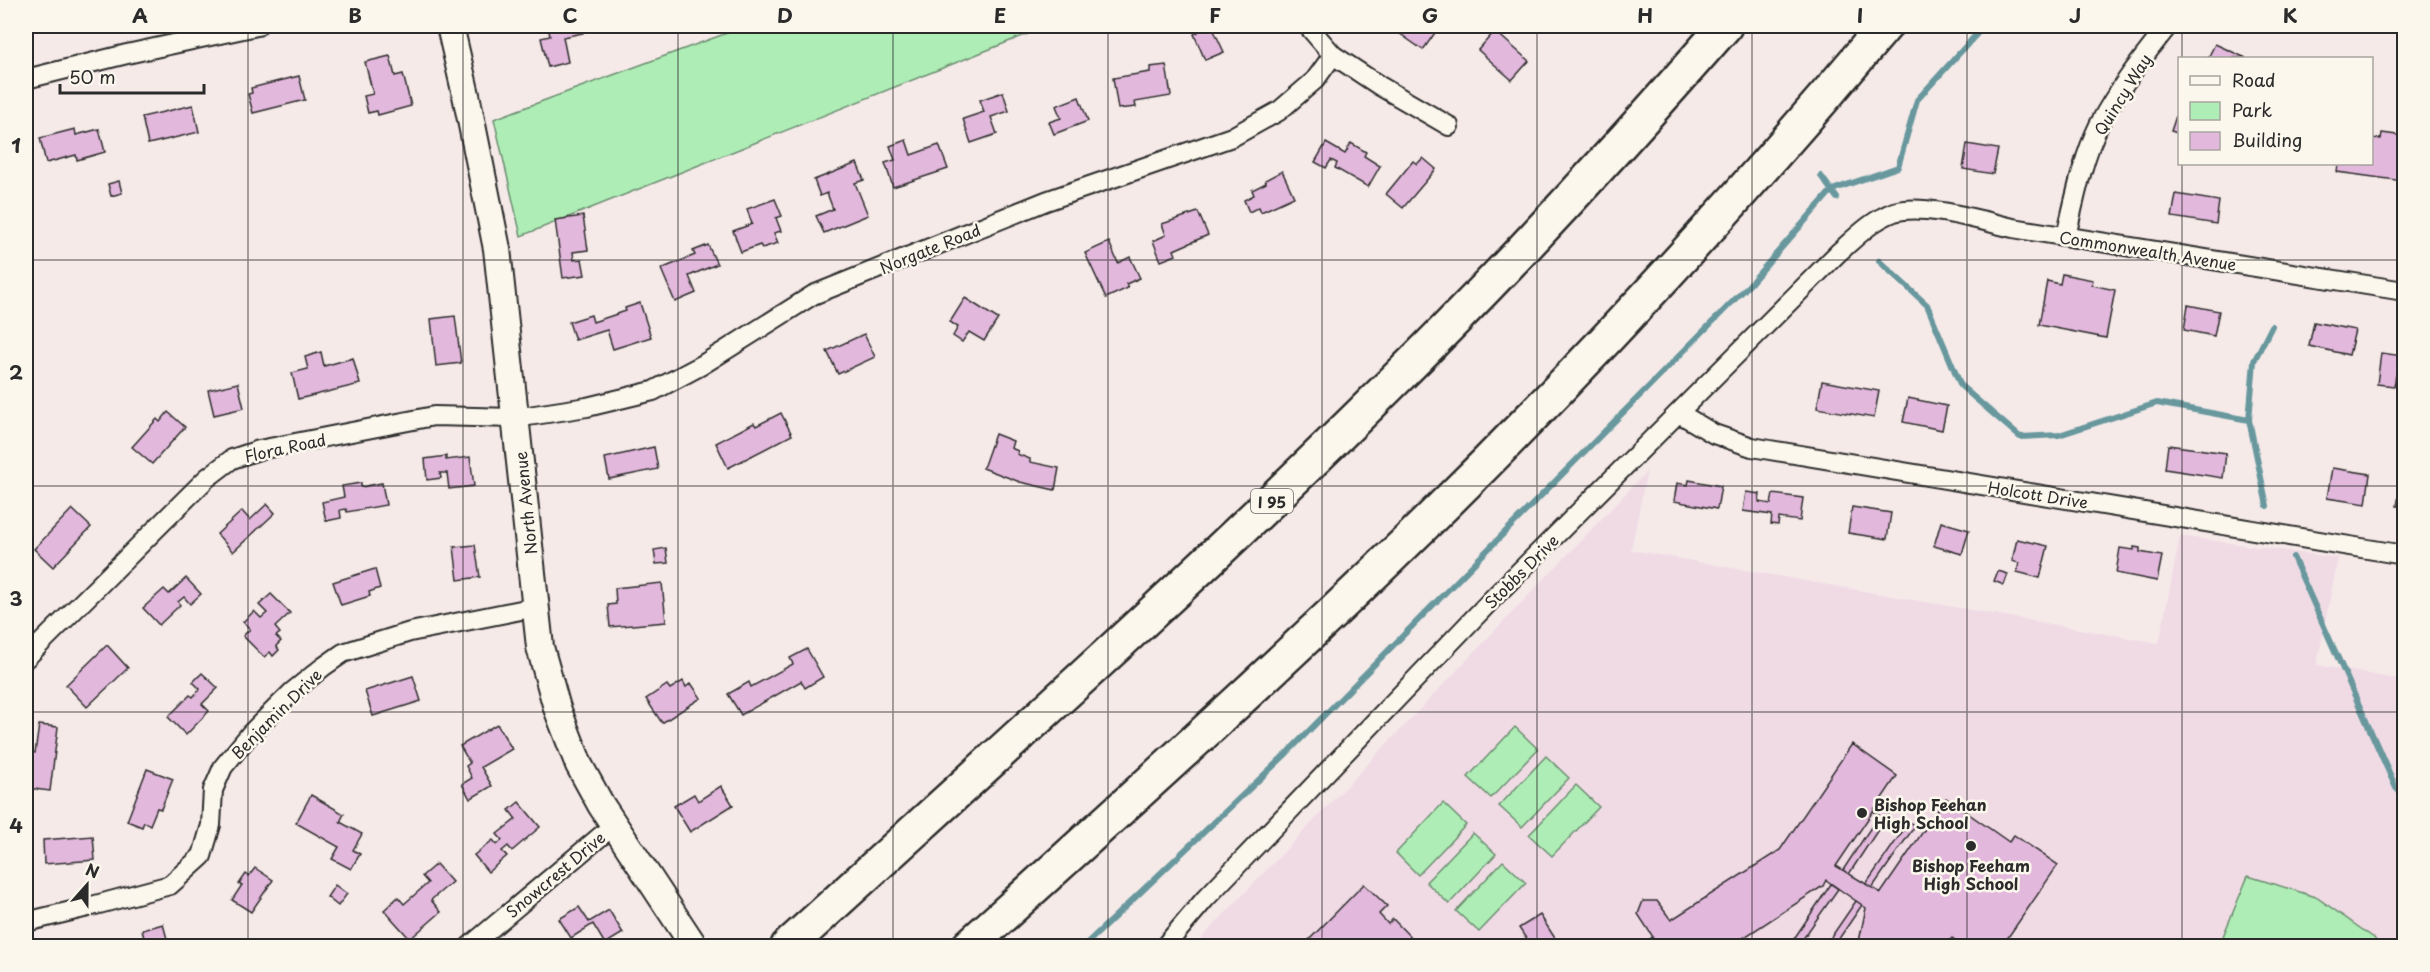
<svg xmlns="http://www.w3.org/2000/svg" width="2430" height="972" viewBox="0 0 2430 972" font-family="'Playpen Sans',sans-serif">
  <rect width="100%" height="100%" fill="#f6eae9"/>
  <filter id="ink" filterUnits="userSpaceOnUse"><feTurbulence type="fractalNoise" baseFrequency=".0167" numOctaves="2"/><feDisplacementMap in="SourceGraphic" scale="12" xChannelSelector="R" yChannelSelector="G"/><feConvolveMatrix kernelMatrix="1 2 1 2 8 2 1 2 1" color-interpolation-filters="sRGB"/></filter>
  <g filter="url(#ink)">
    <!-- built -->
    <path fill="#f0dbe5" d="M1647 471 1631 550 2159 643 2180 536 2338 558 2317 665 2404 680V946H1194Z"/>
    <!-- green -->
    <g fill="#aeeeb6" stroke="#6c8c70" stroke-width="1.5">
      <path d="M746 26H1048L521 236 494 119Z"/>
      <path d="M1515 727 1538 749 1491 798 1468 777Z"/>
      <path d="M1546 756 1569 778 1522 827 1499 806Z"/>
      <path d="M1576 785 1599 807 1552 856 1529 835Z"/>
      <path d="M1443 803 1466 825 1418 875 1396 853Z"/>
      <path d="M1473 833 1496 854 1449 904 1426 882Z"/>
      <path d="M1503 861 1526 883 1479 932 1456 911Z"/>
      <path d="M2248 876 2316 897 2374 938 2380 946H2219Z"/>
    </g>
    <g fill="none" stroke-linecap="round" stroke-linejoin="round">
      <!-- stream -->
      <g stroke="#67989d" stroke-width="6">
        <path d="M1821 176 1837 198"/>
        <path d="M1879 261 1927 305 1961 386 2020 437 2059 435 2157 403 2249 420 2267 506"/>
        <path d="M2249 420 2254 361 2272 326"/>
        <path d="M2293 557 2396 788 2404 796"/>
        <path d="M1084 946 1287 753 1749 285 1832 190 1898 167 1917 100 1984 26"/>
      </g>
    </g>
    <!-- building -->
    <g fill="#e3b8dd" stroke="#2b2b2b" stroke-width="1.5">
      <path d="M548 26H581L583 33 563 37 568 62 548 67 541 38 550 36Z"/>
      <path d="M1196 26H1212L1224 52 1205 60 1194 34 1198 32Z"/>
      <path d="M1389 26H1431L1437 30 1423 50Z"/>
      <path d="M1495 31 1529 61 1512 80 1478 50Z"/>
      <path d="M2215 44 2246 58H2208Z"/>
      <path d="M390 56 395 76 403 74 411 106 378 115 377 111 368 113 364 96 373 94 365 62Z"/>
      <path d="M1166 65 1171 96 1135 102 1136 107 1118 109 1113 78 1150 72V67Z"/>
      <path d="M299 76 305 100 253 113 248 94 252 93 251 88Z"/>
      <path d="M1003 92 1009 111 991 117 997 134 971 143 963 119 984 112 980 100Z"/>
      <path d="M1079 97 1088 121 1054 134 1049 122 1061 118 1056 106Z"/>
      <path d="M2180 104V134L2171 131Z"/>
      <path d="M193 105 199 132 148 144 142 117Z"/>
      <path d="M75 129 76 135 99 129 105 152 77 160 76 155 46 163 40 138Z"/>
      <path d="M2382 133 2404 136 2403 181 2337 172 2338 164H2372V138L2381 139Z"/>
      <path d="M906 140 911 155 939 145 948 169 893 187 885 163 895 160 890 146Z"/>
      <path d="M1326 143 1345 154 1351 143 1366 152 1364 156 1380 166 1368 187 1335 168 1337 163 1331 160 1326 168 1315 162Z"/>
      <path d="M1967 144 1998 149 1993 174 1963 169Z"/>
      <path d="M1423 158 1436 169 1403 208 1386 194 1413 161 1417 164Z"/>
      <path d="M857 163 864 180 855 183 868 215 824 233 816 216 833 209 827 193 820 196 814 180Z"/>
      <path d="M1282 171 1294 197 1261 212 1259 207 1249 212 1244 200 1254 195 1252 190 1266 183 1265 180Z"/>
      <path d="M119 181 122 193 111 196 108 184Z"/>
      <path d="M2176 194 2219 201 2216 224 2172 217Z"/>
      <path d="M775 199 782 216 776 218 781 231 774 233 778 243 762 248 760 245 741 252 733 231 752 224 747 209Z"/>
      <path d="M1198 212 1208 235 1174 250 1176 255 1161 261 1153 241 1166 235 1162 224Z"/>
      <path d="M583 216 588 250 573 252 574 260 582 259 585 275 563 278 555 220Z"/>
      <path d="M1109 242 1118 263 1130 257 1140 278 1126 284 1128 288 1106 298 1085 253Z"/>
      <path d="M708 245 717 264 689 276 696 293 675 302 661 269 695 255 693 251Z"/>
      <path d="M2062 274 2093 280 2092 285 2115 290 2106 338 2039 325 2047 281 2060 284Z"/>
      <path d="M965 298 998 319 984 341 969 332 962 342 953 336 958 327 950 322Z"/>
      <path d="M640 303 651 337 613 349 607 330 575 340 569 322 591 315 593 322 626 311 625 308Z"/>
      <path d="M2188 305 2219 311 2214 336 2184 330Z"/>
      <path d="M455 316 461 363 436 366 431 319Z"/>
      <path d="M2314 322 2355 330 2349 355 2309 346Z"/>
      <path d="M864 334 875 357 838 374 827 351Z"/>
      <path d="M2404 349V376L2396 375 2394 386 2377 384 2381 353 2403 356Z"/>
      <path d="M321 352 324 366 353 358 360 384 298 399 292 373 308 369 305 357Z"/>
      <path d="M1822 381 1879 391 1874 418 1817 408Z"/>
      <path d="M238 383 244 408 214 415 208 390Z"/>
      <path d="M1908 398 1947 406 1942 430 1903 422Z"/>
      <path d="M168 412 185 427 152 464 132 447 157 419 160 422Z"/>
      <path d="M781 413 792 435 728 468 716 443 754 423 756 426Z"/>
      <path d="M995 434 1013 441 1011 448 1018 451 1017 454 1030 459V462L1059 468 1055 490 1020 482 983 468Z"/>
      <path d="M2168 445 2226 453 2223 478 2165 469Z"/>
      <path d="M654 447 658 469 609 479 605 458Z"/>
      <path d="M446 456V460L470 457 474 486 449 489 447 473H440L441 478 427 480 425 459Z"/>
      <path d="M2332 468 2370 474 2366 504 2327 498Z"/>
      <path d="M1689 480 1721 486 1717 509 1674 501 1677 483 1688 485Z"/>
      <path d="M2401 482 2404 483V507L2397 506Z"/>
      <path d="M361 483V487L382 483 386 505 347 512 346 509 340 510 341 518 326 521 322 502 344 497 342 486Z"/>
      <path d="M1746 492 1760 494 1759 502 1771 504 1773 494 1803 498 1800 521 1779 518 1778 525 1771 524 1772 515 1743 511Z"/>
      <path d="M267 504 275 513 233 552 217 534 242 511 250 520Z"/>
      <path d="M1852 507 1891 513 1887 539 1848 533Z"/>
      <path d="M72 509 91 527 53 567 34 549Z"/>
      <path d="M1941 522 1969 530 1962 554 1934 546Z"/>
      <path d="M2017 539 2048 546 2040 578 2017 572 2019 563 2012 561Z"/>
      <path d="M475 545 480 577 458 580 454 547Z"/>
      <path d="M2134 547 2140 548V552L2162 556 2157 581 2116 573 2120 548 2134 550Z"/>
      <path d="M666 548 668 563 656 564 654 550Z"/>
      <path d="M375 569 380 588 369 592 370 596 341 605 333 582Z"/>
      <path d="M1998 571 2008 574 2004 585 1994 581Z"/>
      <path d="M186 578 201 594 190 604 184 597 178 602 180 605 159 625 143 608 164 589 169 594Z"/>
      <path d="M662 583 666 622 610 627 608 605 616 604 615 588Z"/>
      <path d="M271 594 290 613 275 627 280 633 276 636 281 641 276 646 279 650 273 656 270 652 264 657 243 636 250 629 243 622 254 611 261 618 267 613 259 605Z"/>
      <path d="M107 645 128 668 87 707 66 685Z"/>
      <path d="M807 649 823 677 805 688 801 681 741 715 728 694 749 682 751 687 793 664 790 658Z"/>
      <path d="M202 673 218 688 202 704 209 711 186 735 168 717 190 695 193 697 200 689 193 682Z"/>
      <path d="M413 676 421 701 373 716 365 691Z"/>
      <path d="M683 681 686 687 691 683 701 698 662 723 646 699 667 685 670 689Z"/>
      <path d="M497 724 512 749 481 767 492 786 470 799 462 784 472 778 466 766 470 763 460 746Z"/>
      <path d="M39 725 58 727 50 791 26 788 28 752 35 753Z"/>
      <path d="M1852 744 1897 776 1836 866 1881 893 1946 798 2009 842 2014 835 2058 865 2002 946H1964L1952 938 1947 946H1858L1866 908 1826 880 1823 886 1731 946H1639L1653 937 1638 914 1643 901H1657L1671 920 1780 850Z"/>
      <path d="M147 769 173 779 161 809 157 808 150 825 144 822 142 827 127 821Z"/>
      <path d="M721 786 733 805 690 832 674 806 694 794 698 801Z"/>
      <path d="M311 795 344 814 340 822 362 834 353 850 360 854 351 869 332 859 339 847 296 823Z"/>
      <path d="M519 802 540 827 512 851 508 846 502 851 507 856 488 872 474 855 493 840 497 845 502 840 497 834 516 819 509 810Z"/>
      <path d="M1878 804 1891 810 1849 874 1843 870 1879 815 1873 811Z"/>
      <path d="M1909 822 1915 826 1872 888 1866 884Z"/>
      <path d="M93 836 95 860 44 864 43 840Z"/>
      <path d="M436 864 452 882 431 900 441 912 410 939 384 910 398 897 404 904 428 883 422 876Z"/>
      <path d="M255 868 273 880 251 912 232 900 242 885 239 884 246 874 249 876Z"/>
      <path d="M1364 884 1387 906 1379 914 1388 924 1393 919 1419 946H1303Z"/>
      <path d="M1831 884 1838 889 1798 946H1789Z"/>
      <path d="M335 885 347 894 338 906 327 897Z"/>
      <path d="M1856 901 1862 905 1834 946H1825Z"/>
      <path d="M579 907 589 922 609 910 623 933 605 944 593 924 571 938 559 919Z"/>
      <path d="M1540 915 1560 946H1531L1519 928Z"/>
      <path d="M163 924 169 946H146L142 930Z"/>
      <path d="M195 940 197 946H170Z"/>
    </g>
    <g fill="none" stroke-linecap="round" stroke-linejoin="round">
      <!-- minor casing -->
      <g stroke="#2b2b2b" stroke-width="22">
        <g id="minor">
          <path d="M1308 26 1333 55 1380 86 1449 126"/>
          <path d="M26 79 127 54 257 26"/>
          <path d="M2066 236C2075 199 2082 160 2099 125 2117 90 2144 56 2168 26"/>
          <path d="M1679 413 1714 434 1752 447 2404 555"/>
          <path d="M26 658 207 478 232 459 259 450 434 416 515 418 587 407 653 391 702 365 813 295 1046 201 1232 137 1279 111 1315 80 1333 55"/>
          <path d="M26 922 88 907 170 885 202 856 211 825 213 790 223 767 251 733 292 692 323 667 343 653 410 632 536 607"/>
          <path d="M470 946 614 825"/>
          <path d="M1165 946 1205 899 1497 594 1838 253C1855 238 1872 220 1894 212 1924 203 1982 221 2013 228L2404 291"/>
        </g>
      </g>
      <!-- secondary casing -->
      <g stroke="#2b2b2b" stroke-width="30">
        <path id="secondary" d="M450 26 466 95 497 249 540 647 557 708 579 765 601 805 694 946"/>
      </g>
      <!-- motorway casing -->
      <g stroke="#2b2b2b" stroke-width="38">
        <g id="motorway">
          <path d="M788 946C989 762 1194 580 1387 388 1505 272 1617 150 1725 26"/>
          <path d="M969 946C1124 806 1280 666 1429 520 1589 363 1741 197 1885 26"/>
        </g>
      </g>
      <!-- minor -->
      <use href="#minor" stroke="#fbf7ec" stroke-width="18"/>
      <!-- secondary -->
      <use href="#secondary" stroke="#fbf7ec" stroke-width="26"/>
      <!-- motorway -->
      <use href="#motorway" stroke="#fbf7ec" stroke-width="33"/>
    </g>
  </g>
  <!-- grid -->
  <path fill="none" stroke="#2b2b2b" stroke-width="1.5" stroke-opacity="0.55" d="M248 26V946M463 26V946M678 26V946M893 26V946M1108 26V946M1322 26V946M1537 26V946M1752 26V946M1967 26V946M2182 26V58M2182 164V946M26 260H2404M26 486H2404M26 712H2404"/>
  <!-- markers -->
  <g fill="#2b2b2b" stroke="#fbf7ec" stroke-width="2">
    <circle cx="1862" cy="813" r="6"/>
    <circle cx="1971" cy="846" r="6"/>
  </g>
  <g text-anchor="middle" dominant-baseline="central" stroke-width="5" stroke-linejoin="round" paint-order="stroke">
    <!-- shield labels -->
    <rect fill="#fbf7ec" stroke="#696865" stroke-width="1.5" x="1251" y="489" width="42" height="24" rx="4.5"/>
    <g font-size="15" font-weight="bold" fill="#2b2b2b">
      <text x="1272" y="501">I 95</text>
    </g>
    <!-- street labels -->
    <g font-size="16" fill="#2b2b2b" stroke="#fbf7ec">
      <text transform="translate(2122 94) rotate(-58)">Quincy Way</text>
      <text transform="translate(930 248) rotate(-22)">Norgate Road</text>
      <text transform="translate(2148 250) rotate(9)">Commonwealth Avenue</text>
      <text transform="translate(285 447) rotate(-12)">Flora Road</text>
      <text transform="translate(2038 494) rotate(9)">Holcott Drive</text>
      <text transform="translate(525 503) rotate(-96)">North Avenue</text>
      <text transform="translate(1521 571) rotate(-45)">Stobbs Drive</text>
      <text transform="translate(276 713) rotate(-45)">Benjamin Drive</text>
      <text transform="translate(555 874) rotate(-40)">Snowcrest Drive</text>
    </g>
    <!-- poi labels -->
    <g font-size="16" font-weight="bold" fill="#2b2b2b" stroke="#fbf7ec" text-anchor="start">
      <text x="1874" y="804">Bishop Feehan<tspan x="1874" dy="18">High School</tspan></text>
      <text x="1971" y="865" text-anchor="middle">Bishop Feeham<tspan x="1971" dy="18">High School</tspan></text>
    </g>
  </g>
  <!-- margin -->
  <rect width="2430" height="972" fill="none" stroke="#fbf7ec" stroke-width="66"/>
  <!-- legend -->
  <rect x="2178" y="57" width="195" height="108" fill="#fbf7ec" stroke="#a8a59f" stroke-width="1.5"/>
  <rect x="2190" y="76" width="30" height="9" fill="#fbf7ec" stroke="#a8a59f" stroke-width="1.5"/>
  <text x="2232" y="87" font-size="18" fill="#2b2b2b">Road</text>
  <rect x="2190" y="102" width="30" height="18" fill="#aeeeb6" stroke="#a8a59f" stroke-width="1.5"/>
  <text x="2232" y="117" font-size="18" fill="#2b2b2b">Park</text>
  <rect x="2190" y="132" width="30" height="18" fill="#e3b8dd" stroke="#a8a59f" stroke-width="1.5"/>
  <text x="2232" y="147" font-size="18" fill="#2b2b2b">Building</text>
  <!-- north arrow -->
  <g transform="translate(87 885) rotate(21)" stroke="#fbf7ec" stroke-width="4.5" paint-order="stroke">
  <path d="M0-4.5L10 22L0 15L-10 22Z" fill="#2b2b2b"/>
  <text y="-9" font-size="16" font-weight="bold" text-anchor="middle" fill="#2b2b2b">N</text>
  </g>
  <!-- scale -->
  <path d="M60 84v9h144v-9" fill="none" stroke="#2b2b2b" stroke-width="3"/>
  <text x="69" y="84" font-size="18" fill="#2b2b2b" stroke="#fbf7ec" stroke-width="4.5" paint-order="stroke">50 m</text>
  <rect x="33" y="33" width="2364" height="906" fill="none" stroke="#2b2b2b" stroke-width="2"/>
  <g font-size="20" text-anchor="middle" font-weight="bold" fill="#2b2b2b">
    <text x="140" y="23">A</text>
    <text x="355" y="23">B</text>
    <text x="570" y="23">C</text>
    <text x="785" y="23">D</text>
    <text x="1000" y="23">E</text>
    <text x="1215" y="23">F</text>
    <text x="1430" y="23">G</text>
    <text x="1645" y="23">H</text>
    <text x="1860" y="23">I</text>
    <text x="2075" y="23">J</text>
    <text x="2290" y="23">K</text>
    <text x="16" y="153">1</text>
    <text x="16" y="380">2</text>
    <text x="16" y="606">3</text>
    <text x="16" y="833">4</text>
  </g>
</svg>
